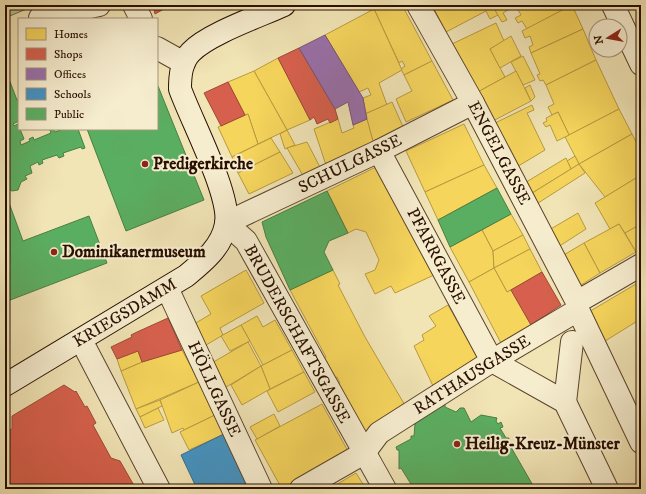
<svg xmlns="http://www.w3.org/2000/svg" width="646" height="494" viewBox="0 0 646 494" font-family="'IM FELL DW Pica',serif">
  <rect width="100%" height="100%" fill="#f1e4b5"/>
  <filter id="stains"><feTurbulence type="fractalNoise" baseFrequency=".005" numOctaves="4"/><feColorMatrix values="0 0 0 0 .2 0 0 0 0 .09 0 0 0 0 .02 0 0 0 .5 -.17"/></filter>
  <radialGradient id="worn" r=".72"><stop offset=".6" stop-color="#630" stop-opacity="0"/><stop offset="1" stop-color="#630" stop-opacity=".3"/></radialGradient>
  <!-- green -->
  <path fill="#b4c592" stroke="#6e6a49" d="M5 5H36L5 18Z"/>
  <!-- homes -->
  <g fill="#f6d55c" stroke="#b89a40">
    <path d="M382 5H402L432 61 404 75 401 69 405 66 402 61 399 63 374 9Z"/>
    <path d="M432 5H492L498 15 490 19 486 11 446 32Z"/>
    <path d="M492 5H509L511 8 503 13 507 20 502 22Z"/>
    <path d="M509 5H522L517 8H511Z"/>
    <path d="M522 5H572L527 29 522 21 518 23 515 18 521 15 517 8Z"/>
    <path d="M572 5 583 29 531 53 529 47 533 45 530 36 525 38 522 31Z"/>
    <path d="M374 9 402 70 379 83 387 105 365 114 363 98 371 95 368 88 359 92 325 35Z"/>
    <path d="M496 23 504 41 490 49 505 77 476 93 452 44Z"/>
    <path d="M583 29 596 60 546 85 543 80 540 81 537 75 540 74 531 53Z"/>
    <path d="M511 36 521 56 500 68 490 49Z"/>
    <path d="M523 56 535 80 523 85 511 62Z"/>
    <path d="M278 58 310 120 287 130 254 71Z"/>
    <path d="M596 60 619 109 569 135 558 112 552 115 548 107 554 104 546 85Z"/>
    <path d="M432 61 453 100 406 122 396 99 412 91 404 75Z"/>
    <path d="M254 71 287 130 258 144 248 114 245 115 228 82Z"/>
    <path d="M516 71 531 101 491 122 476 93Z"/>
    <path d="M530 85 535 97 531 101 525 88Z"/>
    <path d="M392 102 404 129 374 145 365 114Z"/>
    <path d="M532 105 534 110 527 113 545 150 515 168 493 124Z"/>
    <path d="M619 109 632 134 579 164 565 137Z"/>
    <path d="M558 112 569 135 557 141 550 125 546 127 543 123 547 121 546 118Z"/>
    <path d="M248 114 258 144 232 157 218 127Z"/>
    <path d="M338 119 342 133 354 128 353 125 367 119 374 145 327 168 314 129Z"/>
    <path d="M464 124 484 165 425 192 406 151Z"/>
    <path d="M287 130 295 145 285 149 280 134Z"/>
    <path d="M632 134 641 151V175L605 197 579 164Z"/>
    <path d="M271 138 280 152 238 173 232 157Z"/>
    <path d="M307 142 322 171 305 179 287 148Z"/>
    <path d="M280 152 293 173 249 194 238 173Z"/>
    <path d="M575 156 579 164 571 169 567 161Z"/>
    <path d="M566 158 571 169 529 195 523 184Z"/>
    <path d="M579 164 585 173 535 205 529 195Z"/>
    <path d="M484 165 497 188 438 220 425 192Z"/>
    <path d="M378 166 434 275 395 293 391 286 375 294 365 274 375 270 379 260 366 232 356 229 348 233 327 191Z"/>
    <path d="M641 175V224L625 233 619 224 610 229 595 203Z"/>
    <path d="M578 213 586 229 558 247 549 230Z"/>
    <path d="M511 214 523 235 493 251 482 230Z"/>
    <path d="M619 224 636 252 600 273 584 243Z"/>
    <path d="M641 224V249L636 252 625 233Z"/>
    <path d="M482 230 493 251 494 268 469 282 450 247Z"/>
    <path d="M523 235 530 249 494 268 493 251Z"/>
    <path d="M584 243 600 273 578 287 562 256Z"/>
    <path d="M530 249 542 272 507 292 494 268Z"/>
    <path d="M494 268 507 292 511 290 531 325 502 345 469 282Z"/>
    <path d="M246 270 264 303 220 328 223 335 201 348 189 327 211 314 201 296Z"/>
    <path d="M333 270 340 284 338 285 365 337 406 407 402 408 365 432 338 384 340 383 337 377 335 378 324 358 326 357 290 290Z"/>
    <path d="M641 281V324L639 320 602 343 587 313Z"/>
    <path d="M448 305 479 360 434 388 414 346 424 340 422 335 436 326 429 316Z"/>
    <path d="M257 316 263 327 275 320 292 350 263 365 241 325Z"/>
    <path d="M241 325 250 341 230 351 221 336Z"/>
    <path d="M248 342 261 366 223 389 210 364Z"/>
    <path d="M182 350 199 382 136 409 121 371 142 362Z"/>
    <path d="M292 350 304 372 270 389 261 366Z"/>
    <path d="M138 351 142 362 121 371 117 359Z"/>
    <path d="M261 366 270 389 242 405 231 385Z"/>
    <path d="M304 372 315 392 278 412 267 391Z"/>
    <path d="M199 382 215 415 184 430 183 428 172 433 160 400Z"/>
    <path d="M160 400 162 406 140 417 136 409Z"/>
    <path d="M322 404 349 453 282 489 255 440Z"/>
    <path d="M158 408 164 420 145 428 140 417Z"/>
    <path d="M274 414 280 426 257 439 250 427Z"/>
    <path d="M215 415 224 434 189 450 180 432Z"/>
    <path d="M356 473 366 489H329Z"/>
  </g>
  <!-- shops -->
  <g fill="#d6604d" stroke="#a24836">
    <path d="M153 5H171L155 14Z"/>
    <path d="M299 48 335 109 338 119 330 123 328 119 317 124 314 117 310 120 278 58Z"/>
    <path d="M228 82 245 115 221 126 204 93Z"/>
    <path d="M542 272 561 305 531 325 511 290Z"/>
    <path d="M168 318 182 350 142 362 138 351 117 359 111 347 132 337 131 335 137 332Z"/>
    <path d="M64 385 75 392 76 391 85 407 87 406 96 423 93 425 111 458 120 461 136 489H5V433L12 429V416Z"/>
  </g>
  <!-- offices -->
  <path fill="#9970ab" stroke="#775378" d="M325 35 363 98 367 119 353 125 348 102 335 109 299 48Z"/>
  <!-- schools -->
  <path fill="#4393c3" stroke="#3b6b88" d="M224 434 248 484 236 489H197L181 455Z"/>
  <!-- public -->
  <g fill="#5aae61" stroke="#4b7e44">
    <path d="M7 74 17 100 19 99V121L13 124 14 126 18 124 24 139 20 141 21 145 30 141 29 139 33 137 34 140 51 133 50 130 53 129 55 132 63 129H78L85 148 82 149 81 147 63 153 64 156 59 158 57 155 42 160 43 163 39 165 38 162 30 166 32 173 25 176 27 179 21 182 18 190 12 191 7 188V182L10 178 8 174 5 175V75Z"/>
    <path d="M157 86H158L204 200 126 231 87 129H157Z"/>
    <path d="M497 188 511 214 450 247 438 220Z"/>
    <path d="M327 191 348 233 329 241 324 252 333 270 290 290 266 237 262 222Z"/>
    <path d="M5 192 23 241 89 216 107 263 5 302Z"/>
    <path d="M445 402V407L456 412 460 408H464L471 422 481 415 497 418 496 421 498 424 501 422 503 427 500 428 506 438H509L508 442 535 489H538H414L401 468 399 469V450H397L396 447 411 439V436H414L415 424 410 422Z"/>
  </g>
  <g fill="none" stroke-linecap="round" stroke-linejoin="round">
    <!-- street casing -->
    <g stroke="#5b442d" stroke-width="24">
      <g id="street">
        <path d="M134 5 141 19"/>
        <path d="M613 5 641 64"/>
        <path d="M40 18 99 5"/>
        <path d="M157 48 184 63"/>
        <path d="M379 151 492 361 565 402 607 489"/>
        <path d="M167 288 261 489"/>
        <path d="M577 302 641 265"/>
        <path d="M578 310 641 442"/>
        <path d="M81 340 159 489"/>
        <path d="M565 402 572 342"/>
        <path d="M301 489 364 453 379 433 492 361 578 310 577 302 473 103 418 5"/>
        <path d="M385 489 246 241 226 223 379 151 473 103"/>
      </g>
    </g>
    <!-- secondary casing -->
    <g stroke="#290f00" stroke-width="24">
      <path id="secondary" d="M5 385 186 276C203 262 222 247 226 224 231 195 191 120 180 89 180 76 181 62 191 52 208 34 260 16 284 5"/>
    </g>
    <!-- street -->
    <use href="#street" stroke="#f6edcf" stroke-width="22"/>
    <!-- secondary -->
    <use href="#secondary" stroke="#f6edcf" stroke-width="22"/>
  </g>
  <!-- markers -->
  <g fill="#8f2418" stroke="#f6edcf" stroke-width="1.5">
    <circle cx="145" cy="164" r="4"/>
    <circle cx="54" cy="252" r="4"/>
    <circle cx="457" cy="444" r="4"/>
  </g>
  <g text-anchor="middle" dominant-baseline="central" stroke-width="4" stroke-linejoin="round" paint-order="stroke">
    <!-- street labels -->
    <g font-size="17" fill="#290f00" stroke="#f6edcf">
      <text transform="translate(499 153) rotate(62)">ENGELGASSE</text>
      <text transform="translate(350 164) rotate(-26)">SCHULGASSE</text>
      <text transform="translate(436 256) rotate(62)">PFARRGASSE</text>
      <text transform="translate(125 313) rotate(-31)">KRIEGSDAMM</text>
      <text transform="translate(297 334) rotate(61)">BRUDERSCHAFTSGASSE</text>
      <text transform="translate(472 375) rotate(-32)">RATHAUSGASSE</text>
      <text transform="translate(214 389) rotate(65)">HÖLLGASSE</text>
    </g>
    <!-- poi labels -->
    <g font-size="17" font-weight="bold" fill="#290f00" stroke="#f6edcf" text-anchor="start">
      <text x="153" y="164">Predigerkirche</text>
      <text x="62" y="252">Dominikanermuseum</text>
      <text x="465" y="444">Heilig-Kreuz-Münster</text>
    </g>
  </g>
  <!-- margin -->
  <rect width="646" height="494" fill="none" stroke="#f1e4b5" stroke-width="20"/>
  <rect x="6" y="6" width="634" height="482" fill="none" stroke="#290f00" stroke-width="2"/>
  <rect x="10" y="10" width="626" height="474" fill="none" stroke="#290f00"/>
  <!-- legend -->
  <rect x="18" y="18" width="140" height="112" fill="#f6edcf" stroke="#a4947c"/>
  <rect x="26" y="28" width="20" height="12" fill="#f6d55c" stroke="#a4947c"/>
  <text x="54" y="38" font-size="12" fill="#290f00">Homes</text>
  <rect x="26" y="48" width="20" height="12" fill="#d6604d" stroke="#a4947c"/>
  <text x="54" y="58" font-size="12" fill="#290f00">Shops</text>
  <rect x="26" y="68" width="20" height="12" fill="#9970ab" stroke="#a4947c"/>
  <text x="54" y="78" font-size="12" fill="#290f00">Offices</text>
  <rect x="26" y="88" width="20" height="12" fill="#4393c3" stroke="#a4947c"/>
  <text x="54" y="98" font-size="12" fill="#290f00">Schools</text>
  <rect x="26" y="108" width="20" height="12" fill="#5aae61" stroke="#a4947c"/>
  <text x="54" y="118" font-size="12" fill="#290f00">Public</text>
  <!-- north arrow -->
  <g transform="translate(608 38) rotate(259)"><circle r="19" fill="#f6edcf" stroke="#a4947c"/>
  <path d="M0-3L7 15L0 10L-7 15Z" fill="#8f2418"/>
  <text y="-6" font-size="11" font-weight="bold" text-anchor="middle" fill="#290f00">N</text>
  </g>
  <rect width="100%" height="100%" filter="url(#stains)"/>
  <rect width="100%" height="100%" fill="url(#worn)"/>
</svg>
